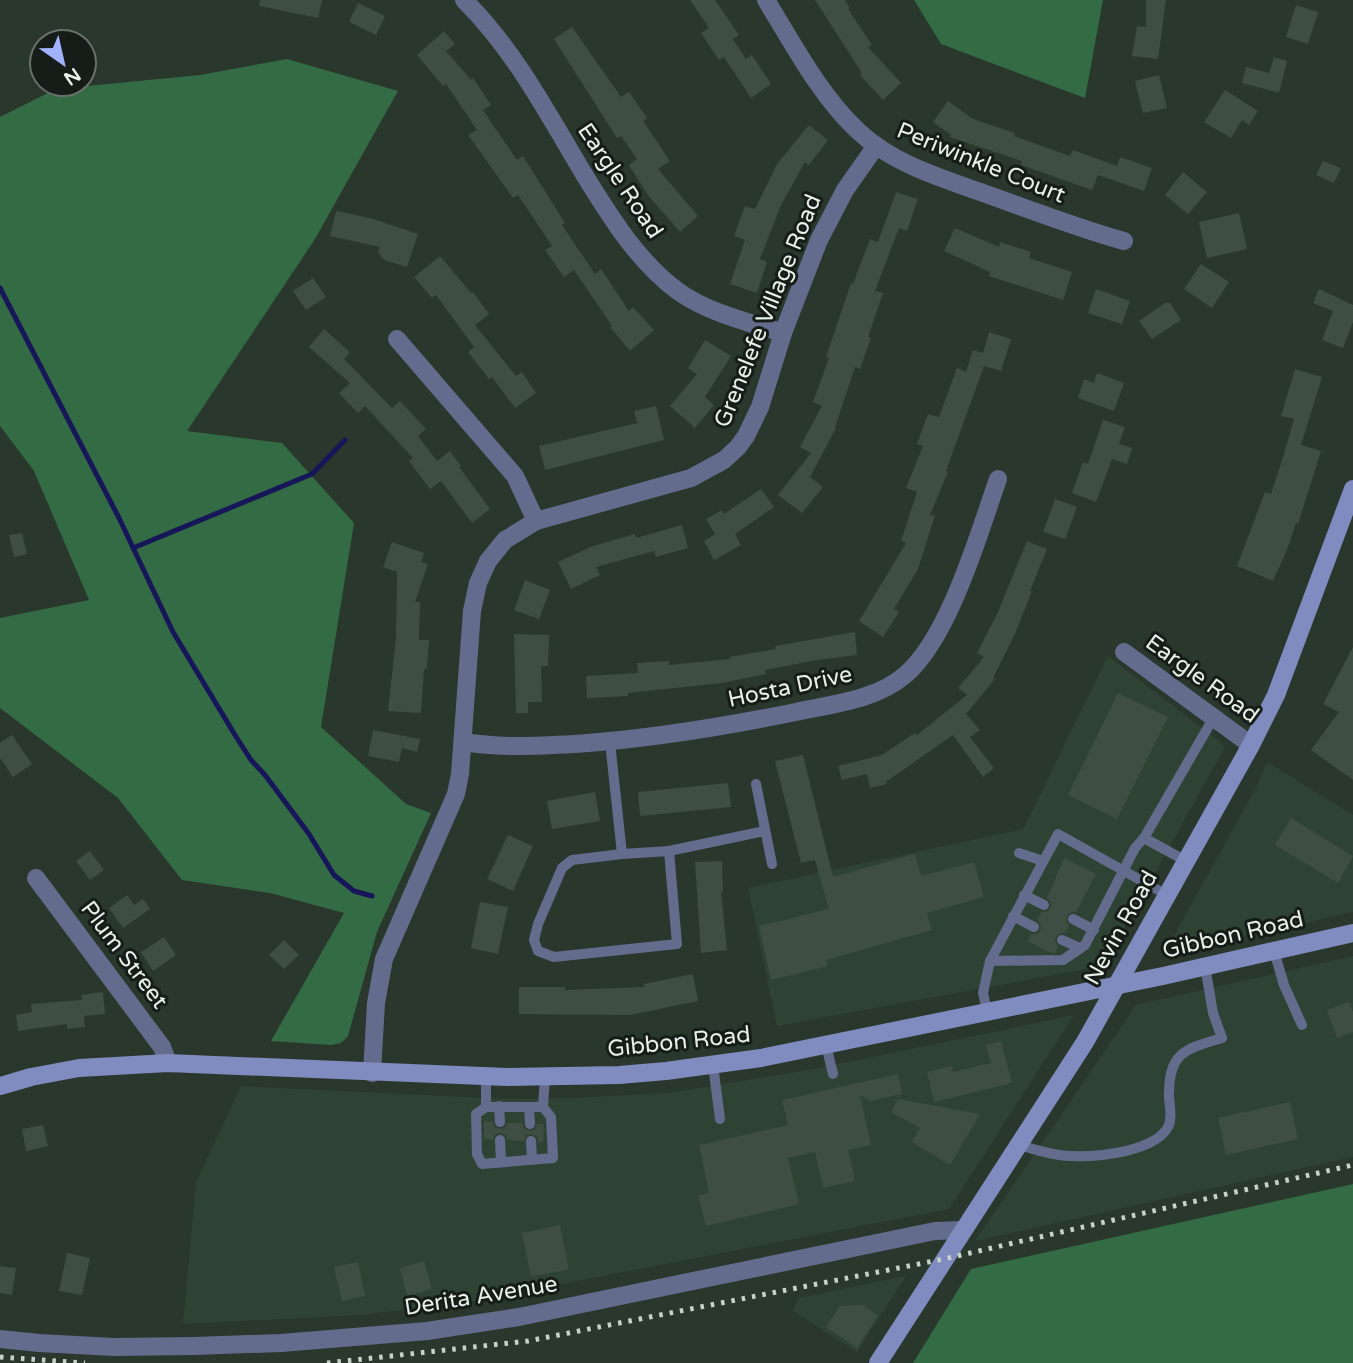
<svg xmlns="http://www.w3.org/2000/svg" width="1353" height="1363" viewBox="0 0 1353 1363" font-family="'Varela Round',sans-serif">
  <rect width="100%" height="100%" fill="#29372c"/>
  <!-- built -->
  <g fill="#2f4334">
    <path d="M1108 656 1223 744 1224 749 1103 966 777 1026 748 888 1023 829Z"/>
    <path d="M1267 762 1353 815V912L1164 954 1258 784Z"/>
    <path d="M1353 956V1157L975 1241 1136 1005Z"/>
    <path d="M1074 1015 949 1209 474 1301 360 1315 183 1324 196 1182 241 1086 505 1099 571 1098 668 1093 814 1069Z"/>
    <path d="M906 1276 857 1352 793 1311 798 1298Z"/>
  </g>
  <!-- green -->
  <g fill="#336b45">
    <path d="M914 0H1103L1085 98 941 44Z"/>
    <path d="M287 59 398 91 315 239 187 431 282 443 354 523 321 727 406 804 431 813 377 932 348 1036 341 1043 331 1045 271 1041 344 913 270 893 182 880 118 798 0 708V618L89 600 34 471 0 426V117L56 89 200 75Z"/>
    <path d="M1353 1184V1363H913L971 1269Z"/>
  </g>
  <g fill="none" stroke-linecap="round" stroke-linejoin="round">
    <!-- stream -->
    <g stroke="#161659" stroke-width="5">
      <path d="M0 288 119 518 173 632 235 735 251 760 265 775 309 834 334 875 354 891 372 896"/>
      <path d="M133 548 312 474 345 440"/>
    </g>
  </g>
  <!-- building -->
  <g fill="#3f4e42">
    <path d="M260 0H322L318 18 259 6Z"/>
    <path d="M690 0H715L739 35 733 39 746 59 752 55 771 84 751 98 724 57 719 60 701 33 709 28Z"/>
    <path d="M815 0H845L850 8 848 9 872 45 868 47 901 83 883 100 860 75 862 73Z"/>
    <path d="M1146 0H1166L1158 59 1132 56 1137 26 1146 27Z"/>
    <path d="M358 3 385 16 376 35 349 22Z"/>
    <path d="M1296 5 1318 12 1308 44 1286 37Z"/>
    <path d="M572 27 621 97 629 92 647 118 643 121 670 161 658 169 698 216 680 232 647 194 629 165 637 159 621 136 617 138 554 39Z"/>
    <path d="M444 31 455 44 446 51 471 80 473 78 491 105 483 110 517 160 523 156 565 223 562 225 595 274 601 269 629 311 633 307 654 330 630 351 610 327 612 326 574 270 564 277 545 250 552 246 518 195 513 198 468 135 477 130 446 84 443 86 417 55Z"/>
    <path d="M1274 57 1287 61 1279 93 1242 83 1246 67 1269 73Z"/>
    <path d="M1159 75 1167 108 1143 113 1135 81Z"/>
    <path d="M1225 90 1258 111 1249 125 1242 120 1231 138 1204 122Z"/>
    <path d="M948 101 973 119 1015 133 1014 136 1070 156 1073 150 1117 166 1120 157 1152 168 1144 191 1098 175 1092 190 1021 165 1022 161 950 137 951 135 933 122Z"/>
    <path d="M809 125 828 140 809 165 805 162 781 205 760 259 767 262 757 293 730 284 745 240 734 236 745 206 755 209 777 164Z"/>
    <path d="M1323 161 1341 168 1334 183 1316 175Z"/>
    <path d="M1183 172 1207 192 1188 214 1165 195Z"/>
    <path d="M896 192 918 199 907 231 899 228 875 291 883 293 868 337 871 338 860 369 855 367 835 427 836 428 810 477 823 487 802 513 778 495 811 453 800 447 822 406 813 402 829 358 826 357 851 283 853 284 870 239 878 242Z"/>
    <path d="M336 211 370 218 418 234 407 267 384 260 378 252 380 247 330 236Z"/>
    <path d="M1239 213 1247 249 1207 258 1199 222Z"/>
    <path d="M955 228 999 247 1000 242 1031 252 1029 258 1072 272 1063 300 989 276 990 272 944 251Z"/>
    <path d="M440 256 471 293 473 292 489 314 475 325 516 376 522 372 536 393 515 408 492 377 489 379 468 352 474 347 436 295 432 298 414 277Z"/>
    <path d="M1201 264 1229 282 1212 308 1184 289Z"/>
    <path d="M313 278 326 297 306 310 293 291Z"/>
    <path d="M1096 289 1130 301 1122 324 1088 313Z"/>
    <path d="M1319 289 1353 305V322L1343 348 1322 340 1333 311 1313 303Z"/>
    <path d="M1165 303H1170L1181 320 1152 339 1139 321Z"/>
    <path d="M324 329 350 352 344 359 392 408 400 401 426 429 418 436 437 461 450 451 461 466 459 467 490 509 472 523 441 481 430 489 409 461 413 458 365 406 358 413 339 393 350 383 309 347Z"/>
    <path d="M989 332 1011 339 1001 371 984 366 946 471 948 472 930 515 935 516 918 569 894 609 899 612 883 637 859 621 906 543 901 541 917 492 906 488 923 446 917 444 928 414 939 417 957 368 966 372 973 350 983 353Z"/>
    <path d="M705 340 731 356 705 397 714 405 695 428 670 406 697 374 688 368Z"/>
    <path d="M1295 369 1322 377 1301 445 1321 451 1298 524 1296 523 1287 550 1273 581 1237 566 1265 492 1271 494 1283 457 1294 419 1281 416Z"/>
    <path d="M1097 373 1124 383 1114 411 1078 398 1084 379 1094 383Z"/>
    <path d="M656 406 664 440 545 470 539 446 637 423 634 411Z"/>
    <path d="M1103 420 1125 427 1119 444 1132 448 1127 464 1112 459 1096 502 1072 493 1083 462 1088 464Z"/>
    <path d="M761 489 774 507 735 534 741 545 714 560 704 541 715 534 706 519 722 510 724 514Z"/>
    <path d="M1055 499 1077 507 1065 539 1043 532Z"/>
    <path d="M682 525 688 548 656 557 654 551 596 567 600 575 571 589 558 562 593 546 635 534 636 538Z"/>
    <path d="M22 533 27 554 14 557 9 535Z"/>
    <path d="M1027 541 1047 549 1030 591H1032L1015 634 993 678 995 679 966 714 980 730 970 737 994 768 983 777 953 735 886 782 887 784 870 788 867 774 842 780 838 766 882 755 915 733 917 735 967 695 958 688 984 657 977 653 998 612Z"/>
    <path d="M392 542 424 553 421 562 428 564 415 602H420L419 640H429L427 669H424L421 713 388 711 396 638 397 572 383 567Z"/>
    <path d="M525 580 550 590 539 619 514 610Z"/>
    <path d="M855 632 857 655 817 660 765 670 766 674 722 683 628 693V696L587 698 586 676 638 673 637 663 669 661V665L730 659V657L776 649 775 646Z"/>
    <path d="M514 634 549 635 548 666H541L542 702H528V713H516Z"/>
    <path d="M1353 647V780L1311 750 1339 712 1323 704Z"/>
    <path d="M1118 693 1168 717 1117 819 1068 795Z"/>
    <path d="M373 730 420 739 417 752 402 748 399 762 368 756Z"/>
    <path d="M12 735 32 764 13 777 0 758V743Z"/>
    <path d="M803 755 833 877 915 854 921 876 974 862 984 897 927 913 932 930 826 960 828 966 771 980 759 926 829 909 815 860 801 863 775 761Z"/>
    <path d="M728 783 731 807 640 816 638 792Z"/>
    <path d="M595 792 600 821 552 829 547 801Z"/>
    <path d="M1291 818 1353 856 1338 883 1275 845Z"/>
    <path d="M508 835 533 846 513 891 487 879Z"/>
    <path d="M90 851 104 870 90 880 76 861Z"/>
    <path d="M1064 858 1096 874 1076 912H1072L1067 915 1066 920 1069 926 1065 933H1061L1056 936 1055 941 1058 946 1055 953H1051L1027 941 1031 934H1037L1041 930V924L1037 920 1041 912H1047L1051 908V902L1047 898Z"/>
    <path d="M722 861 723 892H721L727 950 701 953 695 862Z"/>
    <path d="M127 895 134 905 143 899 150 909 123 928 109 908Z"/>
    <path d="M480 902 508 907 498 954 471 948Z"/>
    <path d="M164 937 176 955 153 971 141 952Z"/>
    <path d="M284 940 299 955 284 969 269 955Z"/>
    <path d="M693 974 698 1001 630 1015 519 1014V987H565V990L645 987 644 984Z"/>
    <path d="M103 992 105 1014 84 1016 85 1027 67 1029V1024L18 1031 16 1015 32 1012 31 1004 82 1000 81 995Z"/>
    <path d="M1349 1002 1353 1012V1032L1337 1038 1327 1010Z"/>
    <path d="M1001 1041 1012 1083 934 1102 927 1072 951 1066 953 1072 991 1063 986 1045Z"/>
    <path d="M898 1074 902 1094 871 1101 860 1095 871 1145 848 1150 855 1181 823 1188 815 1152 788 1158 799 1204 706 1226 698 1195 709 1193 699 1145 788 1125 782 1100Z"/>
    <path d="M898 1099 980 1114 950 1165 912 1142 920 1128 891 1112Z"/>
    <path d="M1290 1102 1298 1139 1226 1155 1218 1118Z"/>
    <path d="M484 1121 493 1122 494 1127 500 1129 505 1128 507 1123H522L524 1129 530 1131 535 1130 537 1124H544L543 1142H538L537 1136 531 1134 526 1135 524 1141 507 1140 506 1135 500 1133 495 1134 493 1140 484 1139Z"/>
    <path d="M43 1125 48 1146 26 1151 22 1129Z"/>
    <path d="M560 1225 569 1269 531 1277 522 1233Z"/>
    <path d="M67 1253 90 1258 82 1295 59 1291Z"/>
    <path d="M424 1261 432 1289 407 1296 400 1268Z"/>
    <path d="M358 1262 365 1296 342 1301 334 1267Z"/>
    <path d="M0 1266 16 1268 12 1295 0 1293Z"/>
    <path d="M863 1305 878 1316 857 1348 826 1327 840 1306Z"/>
  </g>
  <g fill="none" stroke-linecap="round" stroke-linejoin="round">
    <!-- lane -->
    <g stroke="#646c8d" stroke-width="10">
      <path d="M610 742 622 854 669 851 677 944 554 957 538 951 534 940 538 924 562 868 572 860 622 854"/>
      <path d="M756 784 772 864"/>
      <path d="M1144 838 1186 861"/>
      <path d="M669 851 765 831"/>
      <path d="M1019 853 1043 861"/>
      <path d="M1024 895 1044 905"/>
      <path d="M1013 916 1034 927"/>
      <path d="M1073 919 1094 930"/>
      <path d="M1062 940 1080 948"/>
      <path d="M1274 951 1284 985 1302 1025"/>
      <path d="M990 961 1063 960 1085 945 1135 848 1144 838 1214 717"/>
      <path d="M987 1011 983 993 990 961 1058 834 1167 895"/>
      <path d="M826 1045 833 1074"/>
      <path d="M713 1065 720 1119"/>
      <path d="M486 1077V1107"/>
      <path d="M499 1106 500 1122"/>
      <path d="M529 1107 530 1124"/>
      <path d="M543 1107H486L476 1114 477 1154 482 1164 553 1158 551 1117 543 1107 545 1077"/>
      <path d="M500 1140 501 1162"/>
      <path d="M531 1141 532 1160"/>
      <path d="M1018 1145C1035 1149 1053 1156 1071 1156 1097 1157 1157 1152 1169 1125 1172 1117 1170 1106 1169 1098 1168 1053 1184 1049 1222 1038L1213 1013 1205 966"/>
    </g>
    <!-- street -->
    <g stroke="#646c8d" stroke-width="18">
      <path d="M464 0C514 49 549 116 585 176 611 218 638 262 679 292 709 313 748 322 783 333"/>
      <path d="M766 0C794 45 819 94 858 131 896 167 949 180 997 198 1039 213 1081 229 1124 241"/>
      <path d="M397 339 515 476 536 521"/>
      <path d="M1124 652 1251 745"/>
      <path d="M463 742C500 748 537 746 575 744 649 739 722 727 796 712 833 704 876 700 905 675 949 638 979 533 998 479"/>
      <path d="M36 878 162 1047 168 1063"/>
      <path d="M372 1073 376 1003 384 959 456 794 460 774 472 611 478 583 488 561 505 540 536 521 691 478 724 460 738 447 746 436 760 407 783 333 819 240 845 190 876 146"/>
      <path d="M0 1339 39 1343 114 1347 194 1346 281 1343 427 1331 519 1317 935 1231 963 1230"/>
    </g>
    <!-- secondary -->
    <g stroke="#808bbf" stroke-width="18">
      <path d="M0 1086 31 1077 79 1068 168 1063 507 1077 619 1075 666 1071 761 1058 1163 976 1353 933"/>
      <path d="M878 1363 1085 1042 1251 745 1276 695 1353 489"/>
    </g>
    <!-- rail -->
    <g stroke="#c8d2ca" stroke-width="5" stroke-dasharray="3.5 7" stroke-linecap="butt">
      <path d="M0 1357 85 1363"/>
      <path d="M327 1363 528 1341 944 1259 1353 1165"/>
    </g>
  </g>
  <g text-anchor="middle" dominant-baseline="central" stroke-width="6" stroke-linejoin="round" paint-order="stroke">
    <!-- street labels -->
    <g font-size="23" fill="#e7f0e9" stroke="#161c18">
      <text transform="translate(981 163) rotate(22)">Periwinkle Court</text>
      <text transform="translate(620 181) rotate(56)">Eargle Road</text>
      <text transform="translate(768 311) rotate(-68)">Grenelefe Village Road</text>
      <text transform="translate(1202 679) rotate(36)">Eargle Road</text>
      <text transform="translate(790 687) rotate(-12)">Hosta Drive</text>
      <text transform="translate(1121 928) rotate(-61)">Nevin Road</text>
      <text transform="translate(1233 935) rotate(-13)">Gibbon Road</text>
      <text transform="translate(124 955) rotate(53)">Plum Street</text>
      <text transform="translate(679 1042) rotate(-6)">Gibbon Road</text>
      <text transform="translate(481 1296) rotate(-9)">Derita Avenue</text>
    </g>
  </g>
  <!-- north arrow -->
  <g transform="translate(63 63) rotate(146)"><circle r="33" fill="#161c18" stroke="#6a716c" stroke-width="2"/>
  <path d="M0-5L12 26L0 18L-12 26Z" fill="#a3b2fd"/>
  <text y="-10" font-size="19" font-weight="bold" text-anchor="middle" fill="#e7f0e9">N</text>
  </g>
</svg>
